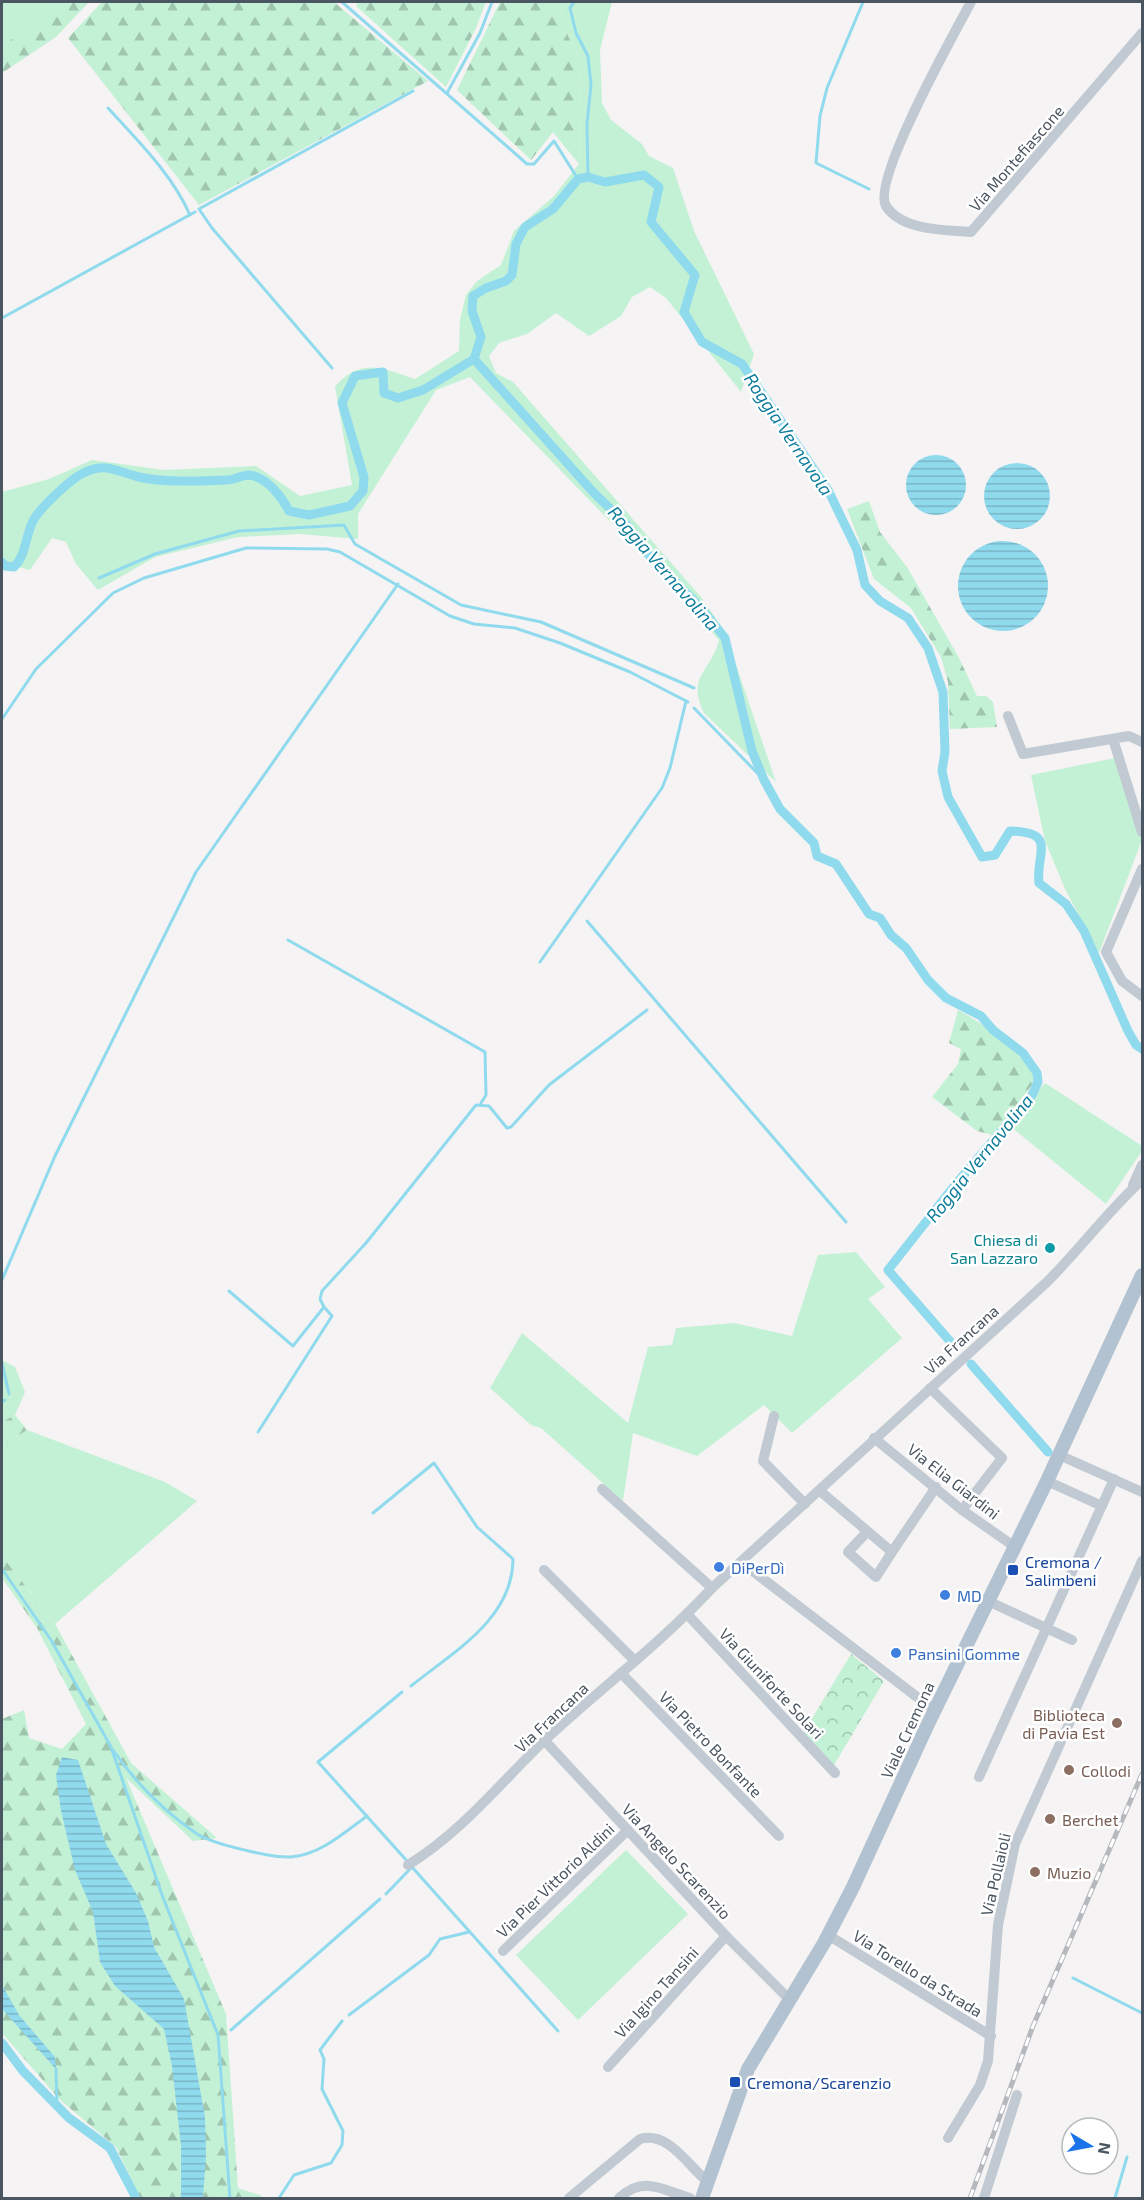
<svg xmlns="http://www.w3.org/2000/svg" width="1144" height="2200" viewBox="0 0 1144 2200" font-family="'Exo 2',sans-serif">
  <defs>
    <pattern id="forest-firs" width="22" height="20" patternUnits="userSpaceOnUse" patternTransform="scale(1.5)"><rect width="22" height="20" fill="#c3f1d5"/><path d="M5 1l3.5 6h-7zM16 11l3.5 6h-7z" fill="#a0c6b0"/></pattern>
    <pattern id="park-crowns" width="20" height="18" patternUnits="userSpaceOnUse" patternTransform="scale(1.5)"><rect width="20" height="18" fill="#c3f1d5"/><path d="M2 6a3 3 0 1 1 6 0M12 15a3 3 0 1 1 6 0" fill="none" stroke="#a0c6b0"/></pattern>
    <pattern id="water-rules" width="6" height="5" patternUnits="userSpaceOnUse" patternTransform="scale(1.5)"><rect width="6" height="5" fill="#90daee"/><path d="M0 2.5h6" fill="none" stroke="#78b4c4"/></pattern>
  </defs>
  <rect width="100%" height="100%" fill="#f5f3f3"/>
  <!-- green -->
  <g fill="#c3f1d5">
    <path d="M2 2H62L2 46Z"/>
    <path d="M561 2H612L600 50 602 103 611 120 642 144 649 156 673 168 694 231 754 354 741 392 666 298 650 287 632 297 621 316 589 336 556 313 527 334 499 343 489 356 496 373 513 382 701 597 724 630 776 782 704 713C686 676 711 672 719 640L667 580 470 377 436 390 358 514V539L300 534 238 537 155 557 98 590 76 564 66 542 52 538 30 570 7 564 2 555V492L49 479 92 460 164 470 256 466 300 496 352 485 335 386C363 357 381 368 415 379L459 351 460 320 466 295 477 281 501 265 514 231 554 196 579 164 581 63 562 23Z"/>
    <path d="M1115 758 1142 813V840L1099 953 1066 891 1045 841 1031 775Z"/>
    <path d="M1045 1083 1142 1146V1151L1106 1204 1010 1126Z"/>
    <path d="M856 1252 885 1287 868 1299 902 1338 792 1433 764 1405 697 1456 633 1433 623 1501 541 1428 531 1425 490 1388 522 1333 628 1423 648 1347 672 1345 676 1328 734 1323 792 1336 818 1255Z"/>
    <path d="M2 1360 15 1367 25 1392 15 1415 2 1422Z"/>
    <path d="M27 1430 165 1482 197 1501 55 1624 2 1556V1446Z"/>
    <path d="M626 1850 688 1914 578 2020 516 1955Z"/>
  </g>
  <!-- forest -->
  <g fill="url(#forest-firs)">
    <path d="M62 2H89L56 37 2 73V46Z"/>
    <path d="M102 2H334L428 81 199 205 68 38Z"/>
    <path d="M358 2H486L476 28 446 87 356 6Z"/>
    <path d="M500 2H561L562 23 581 63 579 164 553 132 531 160 457 90Z"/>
    <path d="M869 501 880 532 907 567 959 658 977 696H986L993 702 997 727 950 729 948 682 941 657 911 608 874 579 847 509Z"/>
    <path d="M958 1010C984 1024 1026 1052 1035 1081L993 1135 977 1131 932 1097 958 1064 961 1049 949 1043Z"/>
    <path d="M15 1415 27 1430 2 1446V1422Z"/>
    <path d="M2 1556 55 1624 131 1763 217 1838 193 1841 126 1778 226 2014 238 2188 262 2196 261 2198H140L116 2147 59 2099 2 2033V1719L24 1710 29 1738 62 1749 86 1724 37 1628 2 1578Z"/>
  </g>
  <!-- park -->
  <path fill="url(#park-crowns)" d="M851 1654 884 1681 834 1765 802 1735Z"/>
  <!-- water -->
  <g fill="url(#water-rules)">
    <circle cx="936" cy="485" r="30"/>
    <circle cx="1017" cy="496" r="33"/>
    <circle cx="1003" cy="586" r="45"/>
    <path d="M62 1757 78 1760 106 1844 136 1893 148 1921 154 1947 184 1999 205 2117 206 2155 203 2198H181V2146L172 2066 164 2029 115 1986 100 1962 93 1912 75 1870 61 1811 56 1775Z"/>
    <path d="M2 1985 19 2015 55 2057 56 2069 2 2009Z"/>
  </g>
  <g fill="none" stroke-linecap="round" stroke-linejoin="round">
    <!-- stream -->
    <g stroke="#90daee" stroke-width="3">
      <path d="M342 2 527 164H534L554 141 578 179"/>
      <path d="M574 2 570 8 576 33 588 56 591 85 587 124 588 177"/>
      <path d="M863 2 827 88 820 116 816 163 869 189"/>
      <path d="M447 93 480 33 492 2"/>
      <path d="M108 108C138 141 172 174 190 215"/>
      <path d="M2 318 195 212"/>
      <path d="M332 368 212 228 199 209 413 91"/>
      <path d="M99 578 155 554 239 531 344 525 355 544 461 605 541 622 694 688"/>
      <path d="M694 708 764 780"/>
      <path d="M2 719 36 669 113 593 144 578 246 548 327 549 340 552 450 616 474 624 515 628 560 643 630 672 688 702"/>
      <path d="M587 921 846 1222"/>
      <path d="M288 940 485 1052 486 1095 481 1103"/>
      <path d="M540 962 662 788 670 768 686 701"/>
      <path d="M2 1280 55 1156 196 872 398 584"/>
      <path d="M229 1291 293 1346 324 1307 320 1299 322 1291 366 1243 476 1105 489 1106 507 1128 511 1127 549 1085 647 1010"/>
      <path d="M2 1363 9 1394"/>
      <path d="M2 1402 5 1400"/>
      <path d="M258 1432 332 1316 324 1307"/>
      <path d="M373 1513 434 1463 477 1527 513 1559C513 1619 453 1652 411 1686"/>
      <path d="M2 1569 51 1640 111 1747 162 1895 218 2035 230 2198"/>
      <path d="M402 1692 318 1762 408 1862"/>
      <path d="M113 1750C135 1782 165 1812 197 1834 213 1844 272 1858 291 1857 320 1855 345 1832 367 1816"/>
      <path d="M386 1894 412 1867 558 2031"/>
      <path d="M1073 1978 1142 2013"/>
      <path d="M349 2015 429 1955 440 1939 469 1932"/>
      <path d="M231 2030 380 1899"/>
      <path d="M56 2069 57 2106"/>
      <path d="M279 2198 294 2175 331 2163 342 2145 343 2131 322 2089 324 2059 320 2050 342 2021"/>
      <path d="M1115 2198 1127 2157"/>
    </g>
    <!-- canal -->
    <g stroke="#90daee" stroke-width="9">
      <path d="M474 359 594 493 629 527 645 551 701 608 725 638 752 751 764 780 780 809 814 843 817 856 836 864 869 914 880 918 891 935 906 948 928 980 946 998 981 1016 993 1030 1023 1053 1037 1073 1038 1082 1032 1095 955 1185 888 1270 955 1347"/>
      <path d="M2 562 5 566 14 567C26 556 25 537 33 521 39 509 66 484 78 476 104 460 114 471 139 477 165 483 200 481 227 480 234 480 242 475 249 475 267 477 282 497 289 511L309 515 350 506 363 491 364 477 342 403 355 376 383 372 384 393 398 398 423 390 474 359 481 337 472 311 473 296 486 288 506 281 512 275 516 244 525 227 553 209 578 179 588 177 605 182 644 175 659 187 651 222 695 275 684 312 702 342 742 364 828 490 857 550 865 585 880 601 908 618 928 648 943 692 945 752 942 771 948 797 982 857 995 855 1010 831C1059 832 1035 854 1039 883L1066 904 1084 931 1128 1031 1136 1045 1142 1049"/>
      <path d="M971 1364 1048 1452"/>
      <path d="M2 2043 23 2071 69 2118 110 2148 136 2198"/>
    </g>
    <!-- minor -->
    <g stroke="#c1cad2" stroke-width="10">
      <path d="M971 2C955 32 871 181 886 206 902 231 946 230 971 232L1142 33"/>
      <path d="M1008 716 1023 754 1129 736 1142 742"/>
      <path d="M1113 739 1142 832"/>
      <path d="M1142 869 1106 952 1122 981 1142 996"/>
      <path d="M1133 1185 1142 1165"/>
      <path d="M930 1388 1002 1458 962 1510"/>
      <path d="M774 1416 763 1461 805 1504"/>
      <path d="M874 1438 962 1510 1015 1547"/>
      <path d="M1059 1455 1142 1492"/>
      <path d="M1047 1481 1102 1506"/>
      <path d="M602 1489 712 1588"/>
      <path d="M820 1491 892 1552 936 1487"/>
      <path d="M867 1532 848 1552 876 1577 892 1552"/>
      <path d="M741 1562 934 1710"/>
      <path d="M544 1570 635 1661"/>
      <path d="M988 1601 1072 1640"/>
      <path d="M687 1614 835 1773"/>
      <path d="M621 1673 779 1836"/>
      <path d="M545 1741 726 1936 790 2000"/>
      <path d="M979 1777 1114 1479"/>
      <path d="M408 1865C462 1832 501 1782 546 1739 601 1688 661 1643 712 1588L1047 1282C1080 1249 1107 1212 1142 1180"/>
      <path d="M828 1935 991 2036"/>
      <path d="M503 1951 628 1830"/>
      <path d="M608 2067 726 1936"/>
      <path d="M948 2138 980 2085 988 2061 998 1925 1015 1844 1142 1561"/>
      <path d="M569 2198 640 2139C669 2131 688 2166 708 2182"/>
      <path d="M619 2198C644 2175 662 2190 690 2198"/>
      <path d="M984 2198 1017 2095"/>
    </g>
    <!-- major -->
    <path stroke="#b3c2d1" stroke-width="14" d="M702 2198 748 2069 824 1943 853 1887 927 1726 1047 1481 1142 1275"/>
    <!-- rail casing -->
    <g stroke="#b5b8bd" stroke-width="5">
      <path id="rail" d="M970 2198 1033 2026 1142 1774"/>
    </g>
    <!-- rail -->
    <use href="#rail" stroke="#fff" stroke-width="3" stroke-dasharray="9" stroke-linecap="butt"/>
  </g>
  <!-- markers -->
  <circle fill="#0f9aa8" stroke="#fff" stroke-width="2" cx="1050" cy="1248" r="6"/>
  <g fill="#3f7fe0" stroke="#fff" stroke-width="2">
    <circle cx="719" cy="1567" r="6"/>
    <circle cx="945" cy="1595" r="6"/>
    <circle cx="896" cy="1653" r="6"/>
  </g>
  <g fill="#1a4fb4" stroke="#fff" stroke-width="2">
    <rect x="1007" y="1564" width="12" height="12" rx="3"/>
    <rect x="729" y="2076" width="12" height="12" rx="3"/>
  </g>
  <g fill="#8d6e63" stroke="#fff" stroke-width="2">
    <circle cx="1117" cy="1723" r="6"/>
    <circle cx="1069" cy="1770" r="6"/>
    <circle cx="1050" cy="1819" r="6"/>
    <circle cx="1035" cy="1872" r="6"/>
  </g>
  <g text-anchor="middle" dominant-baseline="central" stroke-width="5" stroke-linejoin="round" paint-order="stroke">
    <!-- street labels -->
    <g font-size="16" fill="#4a5661" stroke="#fff">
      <text transform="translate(1016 158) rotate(-49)">Via Montefiascone</text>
      <text transform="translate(961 1339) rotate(-42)">Via Francana</text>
      <text transform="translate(954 1481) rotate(38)">Via Elia Giardini</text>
      <text transform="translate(772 1683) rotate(47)">Via Giuniforte Solari</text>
      <text transform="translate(551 1717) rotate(-43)">Via Francana</text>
      <text transform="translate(907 1730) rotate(-65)">Viale Cremona</text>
      <text transform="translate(711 1744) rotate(46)">Via Pietro Bonfante</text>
      <text transform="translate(677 1861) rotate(47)">Via Angelo Scarenzio</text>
      <text transform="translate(995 1874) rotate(-77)">Via Pollaioli</text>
      <text transform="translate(555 1880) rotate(-44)">Via Pier Vittorio Aldini</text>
      <text transform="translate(918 1973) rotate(32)">Via Torello da Strada</text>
      <text transform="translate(656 1992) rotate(-48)">Via Igino Tansini</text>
    </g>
    <!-- culture labels -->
    <g font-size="16" fill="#0d838f" stroke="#fff" text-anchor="end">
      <text x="1038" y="1239">Chiesa di<tspan x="1038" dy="18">San Lazzaro</tspan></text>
    </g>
    <!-- transit labels -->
    <g font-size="16" fill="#164399" stroke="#fff" text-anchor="start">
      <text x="1025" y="1561">Cremona /<tspan x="1025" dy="18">Salimbeni</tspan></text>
      <text x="747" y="2082">Cremona/Scarenzio</text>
    </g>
    <!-- shop labels -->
    <g font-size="16" fill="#366cbe" stroke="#fff" text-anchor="start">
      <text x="731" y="1567">DiPerDì</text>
      <text x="957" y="1595">MD</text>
      <text x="908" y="1653">Pansini Gomme</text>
    </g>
    <!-- education labels -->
    <g font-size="16" fill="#785e54" stroke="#fff" text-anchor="start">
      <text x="1105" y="1714" text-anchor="end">Biblioteca<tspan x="1105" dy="18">di Pavia Est</tspan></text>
      <text x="1081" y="1770">Collodi</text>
      <text x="1062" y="1819">Berchet</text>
      <text x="1047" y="1872">Muzio</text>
    </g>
    <!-- water labels -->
    <g font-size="18" font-style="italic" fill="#0c7c9b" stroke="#fff">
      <text transform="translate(789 434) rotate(56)">Roggia Vernavola</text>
      <text transform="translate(664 568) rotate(49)">Roggia Vernavolina</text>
      <text transform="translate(979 1158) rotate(-51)">Roggia Vernavolina</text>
    </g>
  </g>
  <!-- border -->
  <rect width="1144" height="2200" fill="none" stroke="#4a5661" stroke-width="6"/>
  <!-- north arrow -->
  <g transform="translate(1090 2146) rotate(100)"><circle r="28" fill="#ffffff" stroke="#b7bbc0" stroke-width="1.5"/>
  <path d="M0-4.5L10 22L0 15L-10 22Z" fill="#1a73e8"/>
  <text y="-9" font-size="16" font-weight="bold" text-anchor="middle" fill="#4a5661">N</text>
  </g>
</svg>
